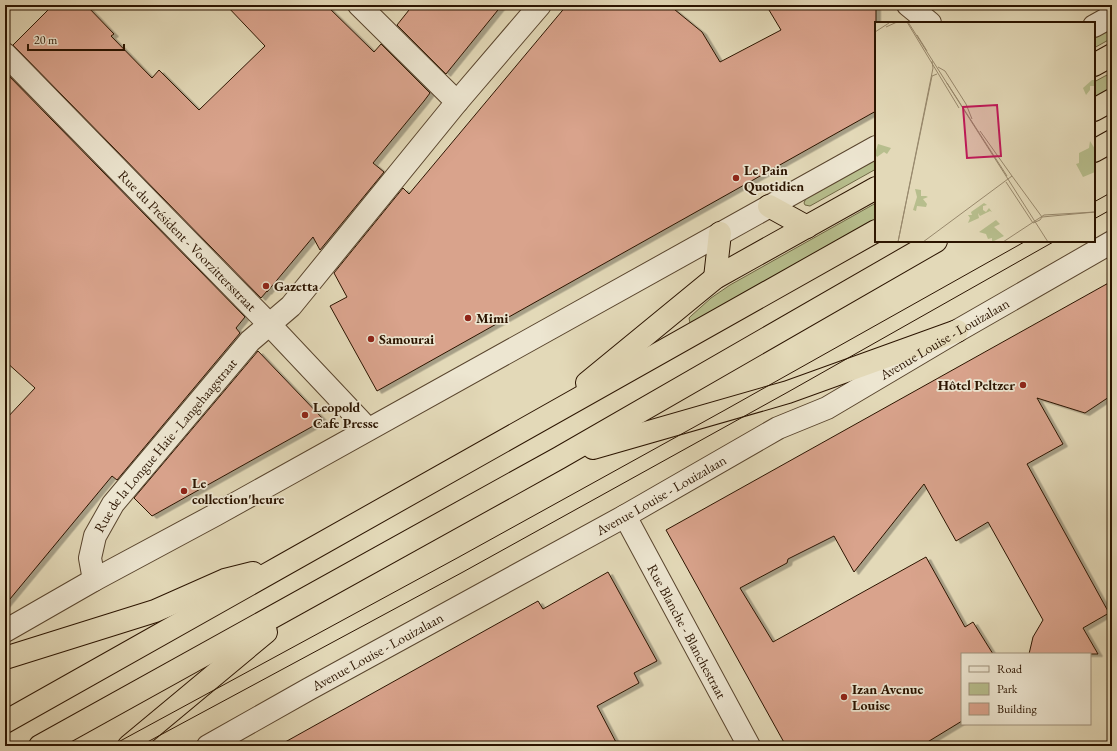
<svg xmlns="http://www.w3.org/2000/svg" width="1117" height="751" viewBox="0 0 1117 751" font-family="'EB Garamond',serif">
  <defs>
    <filter id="shadow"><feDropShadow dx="4.5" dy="2.5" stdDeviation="0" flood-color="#0004"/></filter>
  </defs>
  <rect width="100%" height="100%" fill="#e3d9b8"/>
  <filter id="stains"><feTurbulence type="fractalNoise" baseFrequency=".005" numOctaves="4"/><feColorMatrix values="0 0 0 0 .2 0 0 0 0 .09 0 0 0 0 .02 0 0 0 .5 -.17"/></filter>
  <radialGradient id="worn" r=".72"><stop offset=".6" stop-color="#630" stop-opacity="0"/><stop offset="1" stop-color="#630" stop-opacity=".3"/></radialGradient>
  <!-- green -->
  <g fill="#b7be8d" stroke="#716946">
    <path d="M1112 27V38L1094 48V37Z"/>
    <path d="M1112 73V92L1094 102V82L1105 76Z"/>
    <path d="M876 159V169L810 206 805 205 804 203 806 198Z"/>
    <path d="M876 203V224L693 324 690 323 689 318 691 316 711 298 730 285Z"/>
  </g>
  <!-- building -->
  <g fill="#d9a38c" stroke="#2b1400" filter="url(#shadow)">
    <path d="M53 5H86L114 34 111 36 152 78 159 70 199 110 265 46 226 5H326L374 52 381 44 430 93 424 101 373 163 384 172 320 250 313 237 267 292V291L261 298 13 45Z"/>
    <path d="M413 5H502L446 74 397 25Z"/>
    <path d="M567 5H669L702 32 720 62 781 30 766 5H876V111L377 391 330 306 347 297 334 273 403 188 409 194Z"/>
    <path d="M5 72 245 317 236 328 240 333 117 480 112 476 5 605V420L35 388 5 361Z"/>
    <path d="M1112 281V395L1085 413 1037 398 1063 444 1027 464 1109 613 1083 628 1098 654H1029L1033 637 1043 620 988 522 956 541 924 484 854 572 834 536 788 559 787 563 740 588 773 642 926 557 965 627 973 622 993 654H962V721L921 746H786L666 530Z"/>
    <path d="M258 351 324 420 152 516 134 498Z"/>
    <path d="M608 572 657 661 634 673 639 683 597 706 618 746H278L538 601 543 609Z"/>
  </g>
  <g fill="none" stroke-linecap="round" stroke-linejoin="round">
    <!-- minor casing -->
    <g stroke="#59452e" stroke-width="24">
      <g id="minor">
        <path d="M359 5 457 102"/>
        <path d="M908 5 930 23"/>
        <path d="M1094 26 1112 16"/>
        <path id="s1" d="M5 54 269 324 368 429"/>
        <path id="s2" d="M625 516 749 746"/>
        <path id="s3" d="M94 580 90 558 95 536 113 504 250 341 291 306 457 102 540 5"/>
        <path d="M5 631 94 580 215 515 876 147"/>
        <path id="s4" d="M208 746 309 689 625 516 778 428 827 408 957 331 1112 242"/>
      </g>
    </g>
    <!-- trunk casing -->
    <g stroke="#2b1400" stroke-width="24">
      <g id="trunk">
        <path d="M1094 65 1112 55"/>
        <path d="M1094 110 1112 100"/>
        <path d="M1094 151 1112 141"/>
        <path d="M769 206 807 227"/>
        <path d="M715 278 720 233"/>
        <path d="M587 383 715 278 876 188"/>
        <path d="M593 448 788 392 957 331"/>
        <path d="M5 658 155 611 225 580 253 573"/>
        <path d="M5 722 280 567 876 231"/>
        <path d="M40 746 559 458 936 241"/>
        <path d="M129 746 266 632"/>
      </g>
    </g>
    <!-- minor -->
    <use href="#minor" stroke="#ede6d1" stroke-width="22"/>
    <!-- trunk -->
    <use href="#trunk" stroke="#e3d9b8" stroke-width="22"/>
    <!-- tram -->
    <g stroke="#2b1400" stroke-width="1">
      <path d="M1094 202 1112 192"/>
      <path d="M1094 219 1112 209"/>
      <path d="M111 746 459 557 725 410 1026 241"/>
      <path d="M140 746 463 572 788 392 1055 241"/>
    </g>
  </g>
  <!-- markers -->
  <g fill="#8f2418" stroke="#ede6d1" stroke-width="1.5">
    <circle cx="736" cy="178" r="4"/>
    <circle cx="266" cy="286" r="4"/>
    <circle cx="468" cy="318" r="4"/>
    <circle cx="371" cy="339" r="4"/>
    <circle cx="1023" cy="385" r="4"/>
    <circle cx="305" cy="415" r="4"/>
    <circle cx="184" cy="491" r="4"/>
    <circle cx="844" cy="697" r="4"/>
  </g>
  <g text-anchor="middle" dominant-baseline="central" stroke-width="3.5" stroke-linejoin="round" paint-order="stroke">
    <!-- poi labels -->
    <g font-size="14" font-weight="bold" fill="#2b1400" stroke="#ede6d1" text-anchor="start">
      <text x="744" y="170">Le Pain<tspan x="744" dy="16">Quotidien</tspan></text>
      <text x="274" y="286">Gazetta</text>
      <text x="476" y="318">Mimi</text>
      <text x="379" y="339">Samourai</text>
      <text x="1015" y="385" text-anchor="end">Hôtel Peltzer</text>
      <text x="313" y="407">Leopold<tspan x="313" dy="16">Cafe Presse</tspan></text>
      <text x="192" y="483">Le<tspan x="192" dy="16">collection'heure</tspan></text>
      <text x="852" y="689">Izan Avenue<tspan x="852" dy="16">Louise</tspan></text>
    </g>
    <!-- street labels -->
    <g font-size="14" fill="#2b1400" stroke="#ede6d1">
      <text stroke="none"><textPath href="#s1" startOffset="261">Rue du Président - Voorzittersstraat</textPath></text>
      <text stroke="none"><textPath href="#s4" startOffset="842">Avenue Louise - Louizalaan</textPath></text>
      <text stroke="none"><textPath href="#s3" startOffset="160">Rue de la Longue Haie - Langehaagstraat</textPath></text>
      <text stroke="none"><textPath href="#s4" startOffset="518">Avenue Louise - Louizalaan</textPath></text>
      <text stroke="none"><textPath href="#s2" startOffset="131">Rue Blanche - Blanchestraat</textPath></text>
      <text stroke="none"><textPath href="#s4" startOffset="194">Avenue Louise - Louizalaan</textPath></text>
    </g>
  </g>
  <!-- overview -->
  <g transform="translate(875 22)">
    <rect width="220" height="220" fill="#e3d9b8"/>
    <path d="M217 58H220V64H215V68L211 73 208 66ZM215 119 220 127V150L208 155 201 142 204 141V131L214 126ZM3 122 16 126 12 132 9 130 2 135 0 132ZM40 167 46 168V174H51L53 175 48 177 52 182 51 185 42 184 41 189 38 188 42 175ZM109 181 112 183 108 184V188L111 190 114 186 117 190 115 189 105 194 103 191 104 196 93 201 95 196 93 193H97L96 190ZM121 198 125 202 119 205 129 214 117 220V216L113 217 111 212 104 210Z" fill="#b7be8d"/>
    <path fill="none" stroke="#998a6e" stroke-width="1" d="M32 0 84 86M33 0 173 220M11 5 22 0M0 10 14 1M42 13 52 29M63 45 70 49 91 82M72 61 132 154M91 82 97 97M105 109 137 154M131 160 158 201 165 198 167 195M167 195 220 190M23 220 57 54 62 52M23 220 58 46 57 39M48 220 137 154 167 195M128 220 169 193 220 190"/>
    <path fill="#c2185b" fill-opacity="0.15" stroke="#c2185b" stroke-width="2" d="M122 83 126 134 92 136 88 85Z"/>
    <rect width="220" height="220" fill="none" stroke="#2b1400" stroke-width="2"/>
  </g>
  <!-- margin -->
  <rect width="1117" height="751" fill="none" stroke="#e3d9b8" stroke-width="20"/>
  <rect x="6" y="6" width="1105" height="739" fill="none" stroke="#2b1400" stroke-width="2"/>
  <rect x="10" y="10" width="1097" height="731" fill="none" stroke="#2b1400"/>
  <!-- legend -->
  <rect x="961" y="653" width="130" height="72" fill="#ede6d1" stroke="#9f927d"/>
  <rect x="969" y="666" width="20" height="6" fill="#ede6d1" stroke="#9f927d"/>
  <text x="997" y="673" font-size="12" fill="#2b1400">Road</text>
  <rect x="969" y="683" width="20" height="12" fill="#b7be8d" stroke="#9f927d"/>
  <text x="997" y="693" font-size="12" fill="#2b1400">Park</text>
  <rect x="969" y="703" width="20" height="12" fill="#d9a38c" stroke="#9f927d"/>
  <text x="997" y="713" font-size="12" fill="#2b1400">Building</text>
  <!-- scale -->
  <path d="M28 44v6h96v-6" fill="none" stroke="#2b1400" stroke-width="2"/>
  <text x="34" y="44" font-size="12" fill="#2b1400" stroke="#ede6d1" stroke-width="3" paint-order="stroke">20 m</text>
  <rect width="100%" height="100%" filter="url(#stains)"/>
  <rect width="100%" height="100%" fill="url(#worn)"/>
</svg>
